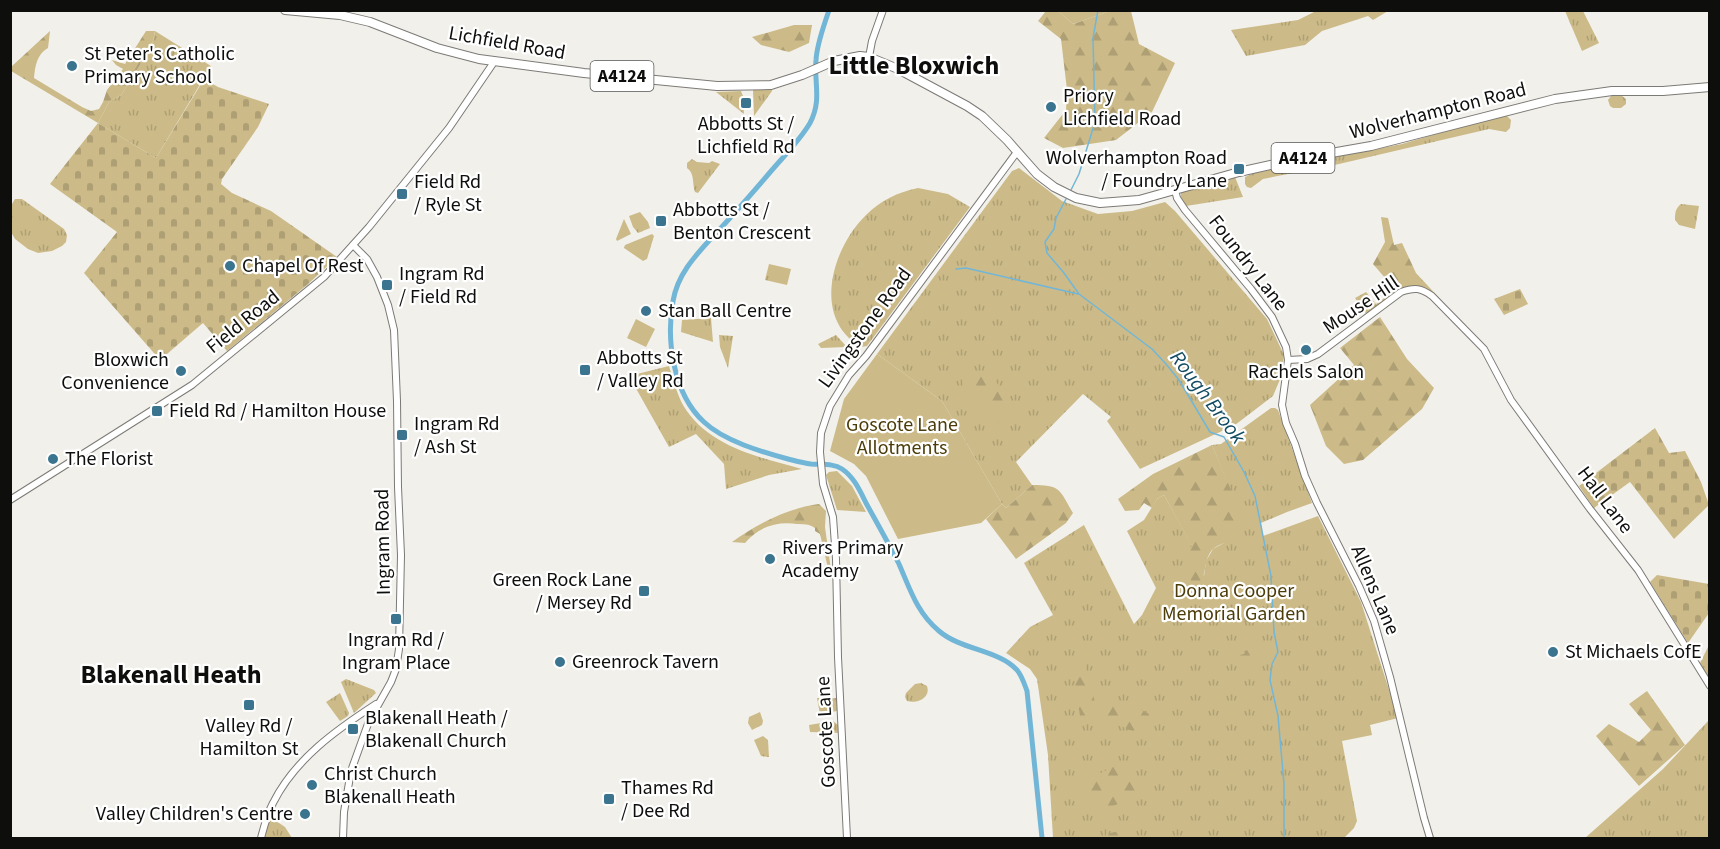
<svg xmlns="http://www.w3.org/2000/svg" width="1720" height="849" viewBox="0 0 1720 849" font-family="'Source Sans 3',sans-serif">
  <defs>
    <pattern id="grass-tufts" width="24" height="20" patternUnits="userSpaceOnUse" patternTransform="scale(1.5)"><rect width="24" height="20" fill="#cb8"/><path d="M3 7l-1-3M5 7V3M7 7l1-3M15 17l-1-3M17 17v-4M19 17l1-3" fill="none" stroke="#aea074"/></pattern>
    <pattern id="forest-firs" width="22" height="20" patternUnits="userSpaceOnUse" patternTransform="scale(1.5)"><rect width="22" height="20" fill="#cb8"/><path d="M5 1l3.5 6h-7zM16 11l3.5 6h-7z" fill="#aea074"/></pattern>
    <pattern id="cemetery-stones" width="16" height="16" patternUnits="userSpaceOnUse" patternTransform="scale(1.5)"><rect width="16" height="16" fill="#cb8"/><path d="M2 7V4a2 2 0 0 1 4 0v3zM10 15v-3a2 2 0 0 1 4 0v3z" fill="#aea074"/></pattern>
  </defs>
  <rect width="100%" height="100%" fill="#f2f0eb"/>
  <!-- grass -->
  <g fill="url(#grass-tufts)">
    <path d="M1316 11H1388L1373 20 1368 16 1322 31 1305 45 1246 56 1231 30 1298 20Z"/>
    <path d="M1565 11H1583L1599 43 1582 51Z"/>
    <path d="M155 31 211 66 156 158 98 123 109 102 121 95 140 65 153 41Z"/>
    <path d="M772 88V91L754 116 753 90Z"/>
    <path d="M741 91 743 96 744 114 716 92Z"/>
    <path d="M1611 96H1622L1626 99V104L1621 108H1613L1610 106 1608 100Z"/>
    <path d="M1500 115H1506L1511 120 1510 128 1506 132 1489 129 1339 164 1263 179 1251 188 1247 187 1245 184V177L1254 173 1402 144Z"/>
    <path d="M692 159 697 162 709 163 712 161 720 164 698 193 695 192C692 184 695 173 687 168V163Z"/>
    <path d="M1019 168 1062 201 1098 214 1132 211 1165 202 1175 211 1267 319 1284 355 1281 377 1273 396 1235 425 1140 469 1107 421 1111 417 1083 394 1016 462 1032 485 1006 508 1002 504 942 401 877 354 1012 171Z"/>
    <path d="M1235 177 1243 197 1186 206 1181 197V192L1202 183Z"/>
    <path d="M918 188 948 194 970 207 867 346 861 347C811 318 832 248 866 215 880 201 898 192 918 188Z"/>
    <path d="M15 199H22L64 229 67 235 66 242 62 246 52 251 38 253 28 249 15 239 11 232 12 204Z"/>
    <path d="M1681 204 1699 206 1695 229 1679 225 1675 220C1675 213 1675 209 1681 204Z"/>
    <path d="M640 212 648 222 650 228 638 233 633 227 629 216Z"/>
    <path d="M624 219 631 234 617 241 616 239Z"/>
    <path d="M652 234 654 236 647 259 643 261 624 248 625 245Z"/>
    <path d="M769 264 791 269 787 285 765 280Z"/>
    <path d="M1395 290 1397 292 1367 315 1355 298 1366 292 1376 304Z"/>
    <path d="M711 318 713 342 681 332 682 320Z"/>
    <path d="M719 335 733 336 728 368 720 347Z"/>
    <path d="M836 335 847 347 821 348 818 344Z"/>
    <path d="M669 366C673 379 677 394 683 405 708 447 759 457 802 469L769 475 726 489 724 464 696 434 669 447 629 376Z"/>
    <path d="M1271 408H1275L1278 410 1312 503 1287 512 1261 523 1263 536 1318 516 1361 602 1398 718 1370 725 1372 735 1342 741 1357 821 1354 828 1344 838H1053L1048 755 1037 679 1030 669 1006 653 1030 627 1053 615 1024 563 1084 525 1134 624 1142 615 1156 588 1127 531 1144 520 1157 499 1164 495 1193 547 1204 576 1206 561 1213 549 1238 535 1244 523 1212 445 1221 444Z"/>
    <path d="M837 471 852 486 866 512 837 510 826 475 829 472Z"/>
    <path d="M1709 645V683L1699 665Z"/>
    <path d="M346 679 374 690 376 693 354 713 341 682Z"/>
    <path d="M921 683 927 686C931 698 917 704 907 701L905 697 906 693 915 684Z"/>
    <path d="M340 693 349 713 348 716 340 721 326 702Z"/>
    <path d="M817 698H837V711L820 714Z"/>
    <path d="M760 712 763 721 762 725 752 730 748 723 749 717Z"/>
    <path d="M1709 720V838H1585L1663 769Z"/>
    <path d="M833 721 838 725 839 733 810 732 809 725Z"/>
    <path d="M763 736 768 740 769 757 761 756 754 740Z"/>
    <path d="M270 817 285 827 292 838H265L266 828Z"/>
  </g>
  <!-- forest -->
  <g fill="url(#forest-firs)">
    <path d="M1046 11H1058L1073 24 1110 11H1131L1139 44 1175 63 1152 112 1116 140 1063 148 1044 138 1066 110 1067 90 1061 39 1038 21Z"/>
    <path d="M794 25H812L809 43 789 52 761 45 752 37Z"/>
    <path d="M50 31 48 48C37 54 35 66 34 78L82 107 91 111 99 109 103 102 107 90 123 69 116 65 112 60 125 64 146 31H155L153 41 140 65 121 95 109 102 98 123 11 71V67Z"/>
    <path d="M1381 217 1388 218 1394 245 1402 243 1416 273 1442 301 1440 303C1426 289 1417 277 1399 294L1373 264 1385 242Z"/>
    <path d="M1380 317 1407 359 1434 388 1422 409 1363 460 1344 464 1326 446 1310 405 1354 365 1340 348Z"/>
    <path d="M972 372H989L1010 401 999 423 990 418 983 406 972 400 964 391 961 375Z"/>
    <path d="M1212 445 1245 523C1243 526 1241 533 1238 536 1231 542 1219 543 1212 550 1201 564 1210 577 1193 588L1183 553 1192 546 1164 495 1157 499 1152 508 1144 503 1139 510 1125 511 1118 499 1153 474Z"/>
    <path d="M1032 485C1061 485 1059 489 1073 513L1066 523 1016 559 986 519 1002 504 1006 508Z"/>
    <path d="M819 504 826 511 825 527 831 570V579L827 577V564L820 534 815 531V528C808 523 804 525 797 524 777 521 758 527 745 543L732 542C757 524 788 508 819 504Z"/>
    <path d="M1235 606C1243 607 1250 609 1253 618L1249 623 1237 616 1232 623 1228 625 1225 622 1230 610Z"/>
    <path d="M1250 645H1256L1255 663 1247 668 1238 666 1231 661 1229 653 1232 647 1235 648 1240 655 1244 654Z"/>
    <path d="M1083 657 1096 706C1122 703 1126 699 1149 714V725L1140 733C1114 728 1118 713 1086 721L1080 716 1072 663Z"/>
    <path d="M1647 691 1685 745 1639 786 1596 736 1609 724 1639 742 1651 730 1629 704Z"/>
    <path d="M1130 765 1138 778 1134 795C1111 811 1087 816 1080 783L1113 767Z"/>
    <path d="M1119 831 1147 838H1107L1106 834Z"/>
  </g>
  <!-- cemetery -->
  <g fill="url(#cemetery-stones)">
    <path d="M204 79 218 87 269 104 258 127 222 179 221 184 232 193 271 211 337 257 307 285 227 351 203 323 160 360 84 273 117 232 50 184 98 123 156 158Z"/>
    <path d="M1520 289 1528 304 1504 315 1494 299Z"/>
    <path d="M1655 428 1669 453 1685 451 1701 482 1709 505 1674 539 1630 482 1594 508 1579 486Z"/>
    <path d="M1657 575 1709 584V613L1688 643 1650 582Z"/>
  </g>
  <!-- garden -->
  <g fill="#cb8">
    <path d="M1058 11H1110L1073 24Z"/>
    <path d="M636 319 655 329 646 347 627 338Z"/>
    <path d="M877 354 942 401 1002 504 981 523 898 539 866 476 854 464 830 451 844 399Z"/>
  </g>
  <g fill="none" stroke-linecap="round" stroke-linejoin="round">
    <!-- stream -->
    <g stroke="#72b6d7" stroke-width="1.5">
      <path d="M1375 11V10"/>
      <path d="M1071 190 1079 174 1095 122 1093 38 1098 10"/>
      <path d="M1066 199 1056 218 1054 229 1045 242 1047 253 1064 273 1079 294 1152 349 1166 364 1179 380 1210 432 1224 437 1244 472 1255 496 1271 576 1274 632 1278 652 1272 664 1270 680 1278 716 1284 784V838"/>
      <path d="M956 269 966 268 1078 294"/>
    </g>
    <!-- canal -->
    <path stroke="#72b6d7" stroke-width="5" d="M829 10C824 26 817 43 816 60 814 84 822 100 810 123 800 140 785 155 772 170 754 191 736 212 717 232 698 253 678 272 673 301 666 340 673 394 704 422 724 441 762 452 788 459 796 461 803 463 811 464 822 465 833 463 842 469 854 477 860 491 866 503 877 523 889 544 899 564 910 589 917 613 939 631 961 650 999 650 1017 670 1022 676 1024 683 1027 691L1042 838"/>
    <!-- minor casing -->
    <g stroke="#7c7a76" stroke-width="8">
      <g id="minor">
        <path d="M869 57 872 41 883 10"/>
        <path d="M1175 190 1177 198 1185 210 1251 289 1272 317 1286 347 1288 360 1282 405 1286 423 1295 444 1305 476 1317 503 1359 586 1374 621 1390 677 1424 818 1430 838"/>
        <path d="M1288 360 1307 359 1318 354 1401 292C1415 287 1421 288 1432 296L1484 349 1511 400 1590 509 1638 570 1710 686"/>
        <path d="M10 500 192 385 324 277 369 227 449 128 494 62"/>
        <path d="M261 838C264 827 267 814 273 803 295 759 336 730 376 704"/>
        <path d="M343 838 344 812 351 771 369 721 391 682 396 669 399 649 401 555 398 487 397 401 394 330 388 305 377 277 367 259 353 245"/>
        <path d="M847 838 838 657 836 559 833 517 823 484 820 452 821 433 830 406 849 375 866 356 1017 152"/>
      </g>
    </g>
    <!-- major casing -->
    <g stroke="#7c7a76" stroke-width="10">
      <path id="major" d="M285 10 340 15 370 22 437 48 479 59 584 73 717 86 771 85 802 75 834 61 860 56 869 57 898 69 967 106 982 116 1007 140 1037 174 1054 187 1076 198 1100 203 1139 200 1239 172 1297 159 1371 146 1555 99 1612 91H1663L1710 87"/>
    </g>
    <!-- minor -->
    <use href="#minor" stroke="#fff" stroke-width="6"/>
    <!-- major -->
    <use href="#major" stroke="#fff" stroke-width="8"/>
  </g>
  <!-- markers -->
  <g fill="#3b748e" stroke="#fff" stroke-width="2">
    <circle cx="72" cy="66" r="6"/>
    <rect x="740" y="97" width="12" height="12" rx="3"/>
    <circle cx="1051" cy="107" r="6"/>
    <rect x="1233" y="163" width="12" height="12" rx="3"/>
    <rect x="396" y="188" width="12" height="12" rx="3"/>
    <rect x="655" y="215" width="12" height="12" rx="3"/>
    <circle cx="230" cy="266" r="6"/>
    <rect x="381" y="279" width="12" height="12" rx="3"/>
    <circle cx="646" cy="311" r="6"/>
    <circle cx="1306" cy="350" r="6"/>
    <rect x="579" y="364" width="12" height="12" rx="3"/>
    <circle cx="181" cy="371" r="6"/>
    <rect x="151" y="405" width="12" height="12" rx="3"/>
    <rect x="396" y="429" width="12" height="12" rx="3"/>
    <circle cx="53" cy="459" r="6"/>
    <circle cx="770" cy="559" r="6"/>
    <rect x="638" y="585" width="12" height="12" rx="3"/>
    <rect x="390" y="613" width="12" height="12" rx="3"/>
    <circle cx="1553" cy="652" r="6"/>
    <circle cx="560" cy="662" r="6"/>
    <rect x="243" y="699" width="12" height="12" rx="3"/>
    <rect x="347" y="723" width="12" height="12" rx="3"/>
    <circle cx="312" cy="785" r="6"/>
    <rect x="603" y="793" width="12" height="12" rx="3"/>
    <circle cx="305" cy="814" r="6"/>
  </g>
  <g text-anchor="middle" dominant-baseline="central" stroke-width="4.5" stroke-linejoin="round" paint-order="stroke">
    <!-- shield labels -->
    <g fill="#fff" stroke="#565655" stroke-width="1.5">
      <rect x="590.5" y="61" width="63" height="30" rx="4.5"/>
      <rect x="1271.5" y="143" width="63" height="30" rx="4.5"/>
    </g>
    <g font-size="18" font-weight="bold" fill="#0e0e0c">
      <text x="622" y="76">A4124</text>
      <text x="1303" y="158">A4124</text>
    </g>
    <!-- street labels -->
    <g font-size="20" fill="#0e0e0c" stroke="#fff">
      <text transform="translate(507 43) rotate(10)">Lichfield Road</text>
      <text transform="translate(1438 111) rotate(-14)">Wolverhampton Road</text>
      <text transform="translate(1248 263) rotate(52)">Foundry Lane</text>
      <text transform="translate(1361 305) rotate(-34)">Mouse Hill</text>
      <text transform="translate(243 322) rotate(-39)">Field Road</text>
      <text transform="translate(865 328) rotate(-54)">Livingstone Road</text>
      <text transform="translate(1605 500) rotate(53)">Hall Lane</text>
      <text transform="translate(383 542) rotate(-91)">Ingram Road</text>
      <text transform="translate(1375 590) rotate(67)">Allens Lane</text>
      <text transform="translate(826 732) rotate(-93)">Goscote Lane</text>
    </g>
    <!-- poi labels -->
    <g font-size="20" fill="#0e0e0c" stroke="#fff" text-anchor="start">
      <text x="84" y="54">St Peter's Catholic<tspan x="84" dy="23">Primary School</tspan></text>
      <text x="1063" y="96">Priory<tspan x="1063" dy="23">Lichfield Road</tspan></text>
      <text x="746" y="124" text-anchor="middle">Abbotts St /<tspan x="746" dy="23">Lichfield Rd</tspan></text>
      <text x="1227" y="158" text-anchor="end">Wolverhampton Road<tspan x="1227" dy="23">/ Foundry Lane</tspan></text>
      <text x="414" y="182">Field Rd<tspan x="414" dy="23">/ Ryle St</tspan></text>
      <text x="673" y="210">Abbotts St /<tspan x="673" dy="23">Benton Crescent</tspan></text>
      <text x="242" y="266">Chapel Of Rest</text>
      <text x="399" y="274">Ingram Rd<tspan x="399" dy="23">/ Field Rd</tspan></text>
      <text x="658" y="311">Stan Ball Centre</text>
      <text x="597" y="358">Abbotts St<tspan x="597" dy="23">/ Valley Rd</tspan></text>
      <text x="169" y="360" text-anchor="end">Bloxwich<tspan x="169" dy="23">Convenience</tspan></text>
      <text x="1306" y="372" text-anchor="middle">Rachels Salon</text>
      <text x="169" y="411">Field Rd / Hamilton House</text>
      <text x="414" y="424">Ingram Rd<tspan x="414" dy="23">/ Ash St</tspan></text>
      <text x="65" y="459">The Florist</text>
      <text x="782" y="548">Rivers Primary<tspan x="782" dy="23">Academy</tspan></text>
      <text x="632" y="580" text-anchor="end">Green Rock Lane<tspan x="632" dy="23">/ Mersey Rd</tspan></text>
      <text x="396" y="640" text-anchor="middle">Ingram Rd /<tspan x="396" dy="23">Ingram Place</tspan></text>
      <text x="1565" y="652">St Michaels CofE</text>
      <text x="572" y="662">Greenrock Tavern</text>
      <text x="365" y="718">Blakenall Heath /<tspan x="365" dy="23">Blakenall Church</tspan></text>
      <text x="249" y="726" text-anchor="middle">Valley Rd /<tspan x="249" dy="23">Hamilton St</tspan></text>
      <text x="324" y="774">Christ Church<tspan x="324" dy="23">Blakenall Heath</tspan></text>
      <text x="621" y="788">Thames Rd<tspan x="621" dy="23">/ Dee Rd</tspan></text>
      <text x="293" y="814" text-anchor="end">Valley Children's Centre</text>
    </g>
    <!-- park labels -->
    <g font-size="20" fill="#4b3c09" stroke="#fff">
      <text x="902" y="425">Goscote Lane<tspan x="902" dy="23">Allotments</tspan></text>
      <text x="1234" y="591">Donna Cooper<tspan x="1234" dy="23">Memorial Garden</tspan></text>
    </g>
    <!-- water labels -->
    <g font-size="21" font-style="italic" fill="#124c62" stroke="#fff">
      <text transform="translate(1208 397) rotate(53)">Rough Brook</text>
    </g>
    <!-- district labels -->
    <g font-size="26" font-weight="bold" fill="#0e0e0c" stroke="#fff">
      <text x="914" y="65">Little Bloxwich</text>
      <text x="171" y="674">Blakenall Heath</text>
    </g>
  </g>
  <!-- border -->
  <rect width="1720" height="849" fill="none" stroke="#0e0e0c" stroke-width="24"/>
</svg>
